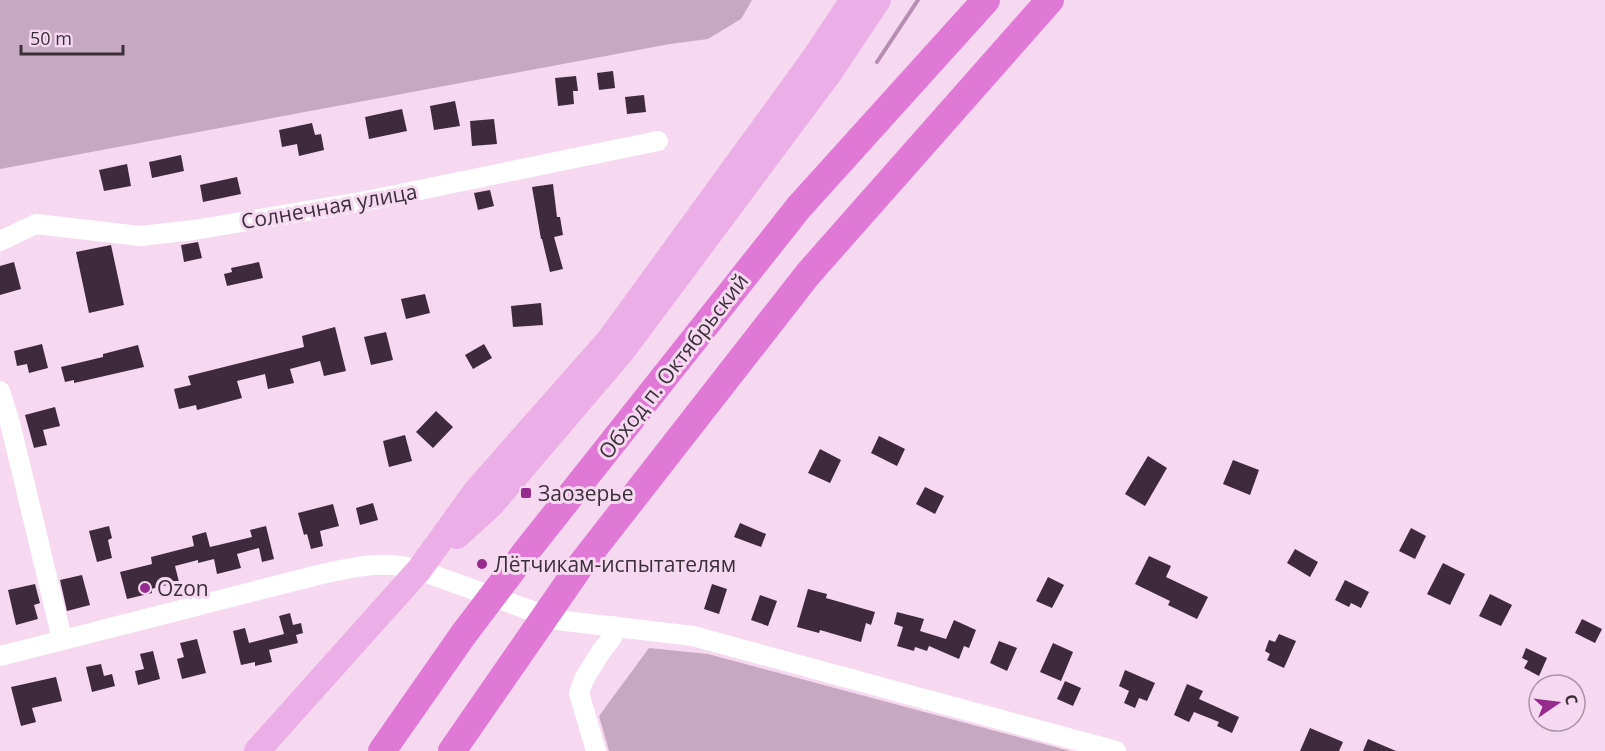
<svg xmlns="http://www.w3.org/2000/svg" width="1605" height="751" viewBox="0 0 1605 751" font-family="'Open Sans',sans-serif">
  <rect width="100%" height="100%" fill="#f6d9f1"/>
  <!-- green -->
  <g fill="#c6a8c1">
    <path d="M0 0H752L741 19 708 39 670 44 0 169Z"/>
    <path d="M649 648 708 654 1070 751H609L599 716Z"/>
  </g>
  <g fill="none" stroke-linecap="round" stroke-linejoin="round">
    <!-- stream -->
    <path stroke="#b68db0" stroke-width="4" d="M877 62 918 0"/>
  </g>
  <!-- building -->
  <g fill="#3f293c">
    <path d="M613 71 615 88 599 90 597 73Z"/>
    <path d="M576 76 578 91H573L574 104 558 106 555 78Z"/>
    <path d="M644 95 646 112 627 114 625 97Z"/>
    <path d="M455 101 460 126 434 130 430 106Z"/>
    <path d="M402 109 407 131 369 139 365 117Z"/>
    <path d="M494 119 497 144 472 146 470 121Z"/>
    <path d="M312 123 315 135 321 134 324 150 299 156 297 144 282 147 279 130Z"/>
    <path d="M181 155 184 171 152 178 149 162Z"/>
    <path d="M127 164 131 186 104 191 99 170Z"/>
    <path d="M237 177 241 194 203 202 200 185Z"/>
    <path d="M553 184 557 217H560L563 235 554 237 563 269 550 272 542 239H541L532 187Z"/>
    <path d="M490 190 494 206 478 210 474 193Z"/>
    <path d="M198 242 202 258 184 262 181 245Z"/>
    <path d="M111 245 124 305 89 313 76 252Z"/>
    <path d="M14 262 21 289 0 295V266Z"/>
    <path d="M259 262 263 278 227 286 224 274 232 272 231 268Z"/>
    <path d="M425 294 430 313 406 319 401 299Z"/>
    <path d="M541 303 543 325 513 327 511 306Z"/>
    <path d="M335 327 346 371 324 376 320 361 290 369 294 383 268 389 265 374 237 381 242 398 197 410 196 405 179 409 174 389 191 385 188 376 304 347 302 336Z"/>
    <path d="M386 332 393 360 371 365 364 337Z"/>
    <path d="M42 344 48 368 29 373 27 364 17 366 14 351Z"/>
    <path d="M484 344 492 358 473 369 465 355Z"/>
    <path d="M138 345 144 367 74 383V380L65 382 61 367 103 357V354Z"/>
    <path d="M55 407 60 426 43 430 47 445 34 448 25 415Z"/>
    <path d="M436 411 453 427 433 448 416 432Z"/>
    <path d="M405 435 412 461 389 467 383 441Z"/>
    <path d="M879 436 905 449 897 466 871 453Z"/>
    <path d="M820 449 841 460 830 483 808 473Z"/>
    <path d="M1148 456 1167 468 1145 506 1125 494Z"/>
    <path d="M1233 460 1259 470 1250 495 1223 484Z"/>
    <path d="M925 487 944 496 935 514 916 504Z"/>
    <path d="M373 503 378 520 360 525 356 508Z"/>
    <path d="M333 504 339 526 320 531 323 546 311 549 307 534 304 535 298 513Z"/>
    <path d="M740 523 766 534 761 547 734 537Z"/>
    <path d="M109 526 112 538 108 540 112 558 97 562 89 531Z"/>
    <path d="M266 526 274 559 262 562 259 548 237 554 241 568 217 574 214 559 198 563V560L175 566 179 582 151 589 152 593 127 599 120 572 152 564 151 557 194 546 192 536 206 532 210 547 252 537 250 530Z"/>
    <path d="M1411 528 1426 536 1415 559 1399 551Z"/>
    <path d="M1295 549 1318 562 1310 577 1287 563Z"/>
    <path d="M1149 556 1171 566 1166 577 1208 597 1197 619 1168 605 1170 601 1135 584Z"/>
    <path d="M1443 563 1465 574 1450 605 1427 594Z"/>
    <path d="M82 575 90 605 67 611 60 580Z"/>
    <path d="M1048 577 1064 585 1052 608 1036 601Z"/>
    <path d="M1345 580 1369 592 1361 608 1351 603 1349 607 1335 600Z"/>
    <path d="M35 584 40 603 34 605 38 619 16 625 8 590Z"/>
    <path d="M712 584 727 589 719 614 704 609Z"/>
    <path d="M808 589 827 594 826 598 875 612 871 625 866 623 861 642 820 630 819 633 797 627Z"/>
    <path d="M1490 594 1512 605 1501 626 1479 616Z"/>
    <path d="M760 595 777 601 768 626 751 620Z"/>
    <path d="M897 612 924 619 920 631 946 639 954 620 976 630 969 648 964 646 959 659 929 646 927 651 915 647 914 651 897 646 903 627 894 624Z"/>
    <path d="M290 613 293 625 301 623 303 633 296 635 298 643 269 650 272 662 255 666V662L241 665 233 631 245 628 249 643 284 634 279 616Z"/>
    <path d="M1582 619 1602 629 1595 643 1575 633Z"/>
    <path d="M1279 634 1296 641 1284 668 1267 660 1270 654 1265 651 1269 640 1275 642Z"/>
    <path d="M197 639 206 673 182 679 177 659 184 657 180 643Z"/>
    <path d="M999 641 1017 648 1007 671 990 663Z"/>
    <path d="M1053 643 1073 652 1061 681 1040 672Z"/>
    <path d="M1526 648 1547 658 1539 676 1524 668 1528 661 1522 658Z"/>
    <path d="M153 651 160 679 138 685 135 671 144 669 140 654Z"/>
    <path d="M101 664 104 676 112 674 115 686 92 692 86 667Z"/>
    <path d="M1125 670 1155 683 1147 701 1139 698 1135 708 1124 703 1129 691 1119 686Z"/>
    <path d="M56 677 62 701 32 708 36 722 21 726 11 687Z"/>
    <path d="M1065 681 1081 688 1073 706 1057 699Z"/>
    <path d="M1187 684 1203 691 1199 699 1239 717 1232 733 1217 726 1219 722 1194 712 1189 722 1174 715Z"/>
    <path d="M1310 728 1343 742 1339 751H1300Z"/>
    <path d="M1368 739 1396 751H1363Z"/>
  </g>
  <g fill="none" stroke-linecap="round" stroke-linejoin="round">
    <!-- minor -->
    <g stroke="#fff" stroke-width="20">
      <path d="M0 241 36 224 140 236 194 230 366 201 658 141"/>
      <path d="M0 391 10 423 62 639"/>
      <path d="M0 656 318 575C353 567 384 559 419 570L557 620 693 636 1116 751"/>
      <path d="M596 751 579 693 584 679 600 653 613 636 615 626"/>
    </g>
    <!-- major -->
    <g stroke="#ecaee6" stroke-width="26">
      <path d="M457 536 491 505 623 350 830 72 878 0"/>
      <path d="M257 751 419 570 476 491 610 339 813 60 853 0"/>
    </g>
    <!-- highway -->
    <g stroke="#e078d5" stroke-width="28">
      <path d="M382 751 463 635 525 553 799 207 986 0"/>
      <path d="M452 751 580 566 808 274 1050 0"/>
    </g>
  </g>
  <!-- markers -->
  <g fill="#962b8e" stroke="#f6d9f1" stroke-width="2">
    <rect x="520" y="487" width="12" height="12" rx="3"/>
    <circle cx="482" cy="564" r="6"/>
    <circle cx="145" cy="588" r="6"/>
  </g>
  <g text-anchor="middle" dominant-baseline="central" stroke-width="6" stroke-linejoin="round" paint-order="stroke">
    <!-- street labels -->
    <g font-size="21" fill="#3b3039" stroke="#f6d9f1">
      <text transform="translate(329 206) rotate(-10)">Солнечная улица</text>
      <text transform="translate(673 366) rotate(-52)">Обход п. Октябрьский</text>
    </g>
    <!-- poi labels -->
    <g font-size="21" fill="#3b3039" stroke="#f6d9f1" text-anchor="start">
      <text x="538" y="493">Заозерье</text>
      <text x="494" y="564">Лётчикам-испытателям</text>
      <text x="157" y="588">Ozon</text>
    </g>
  </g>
  <!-- north arrow -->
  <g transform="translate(1557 703) rotate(76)"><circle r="28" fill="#f6d9f1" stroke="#ab95a7" stroke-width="1.5"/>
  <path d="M0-4.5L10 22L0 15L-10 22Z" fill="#962b8e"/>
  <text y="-9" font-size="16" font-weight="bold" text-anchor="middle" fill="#3b3039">С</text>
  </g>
  <!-- scale -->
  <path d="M21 45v9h102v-9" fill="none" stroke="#3b3039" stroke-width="3"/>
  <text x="30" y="45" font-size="18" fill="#3b3039" stroke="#f6d9f1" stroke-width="4.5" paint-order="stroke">50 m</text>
</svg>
